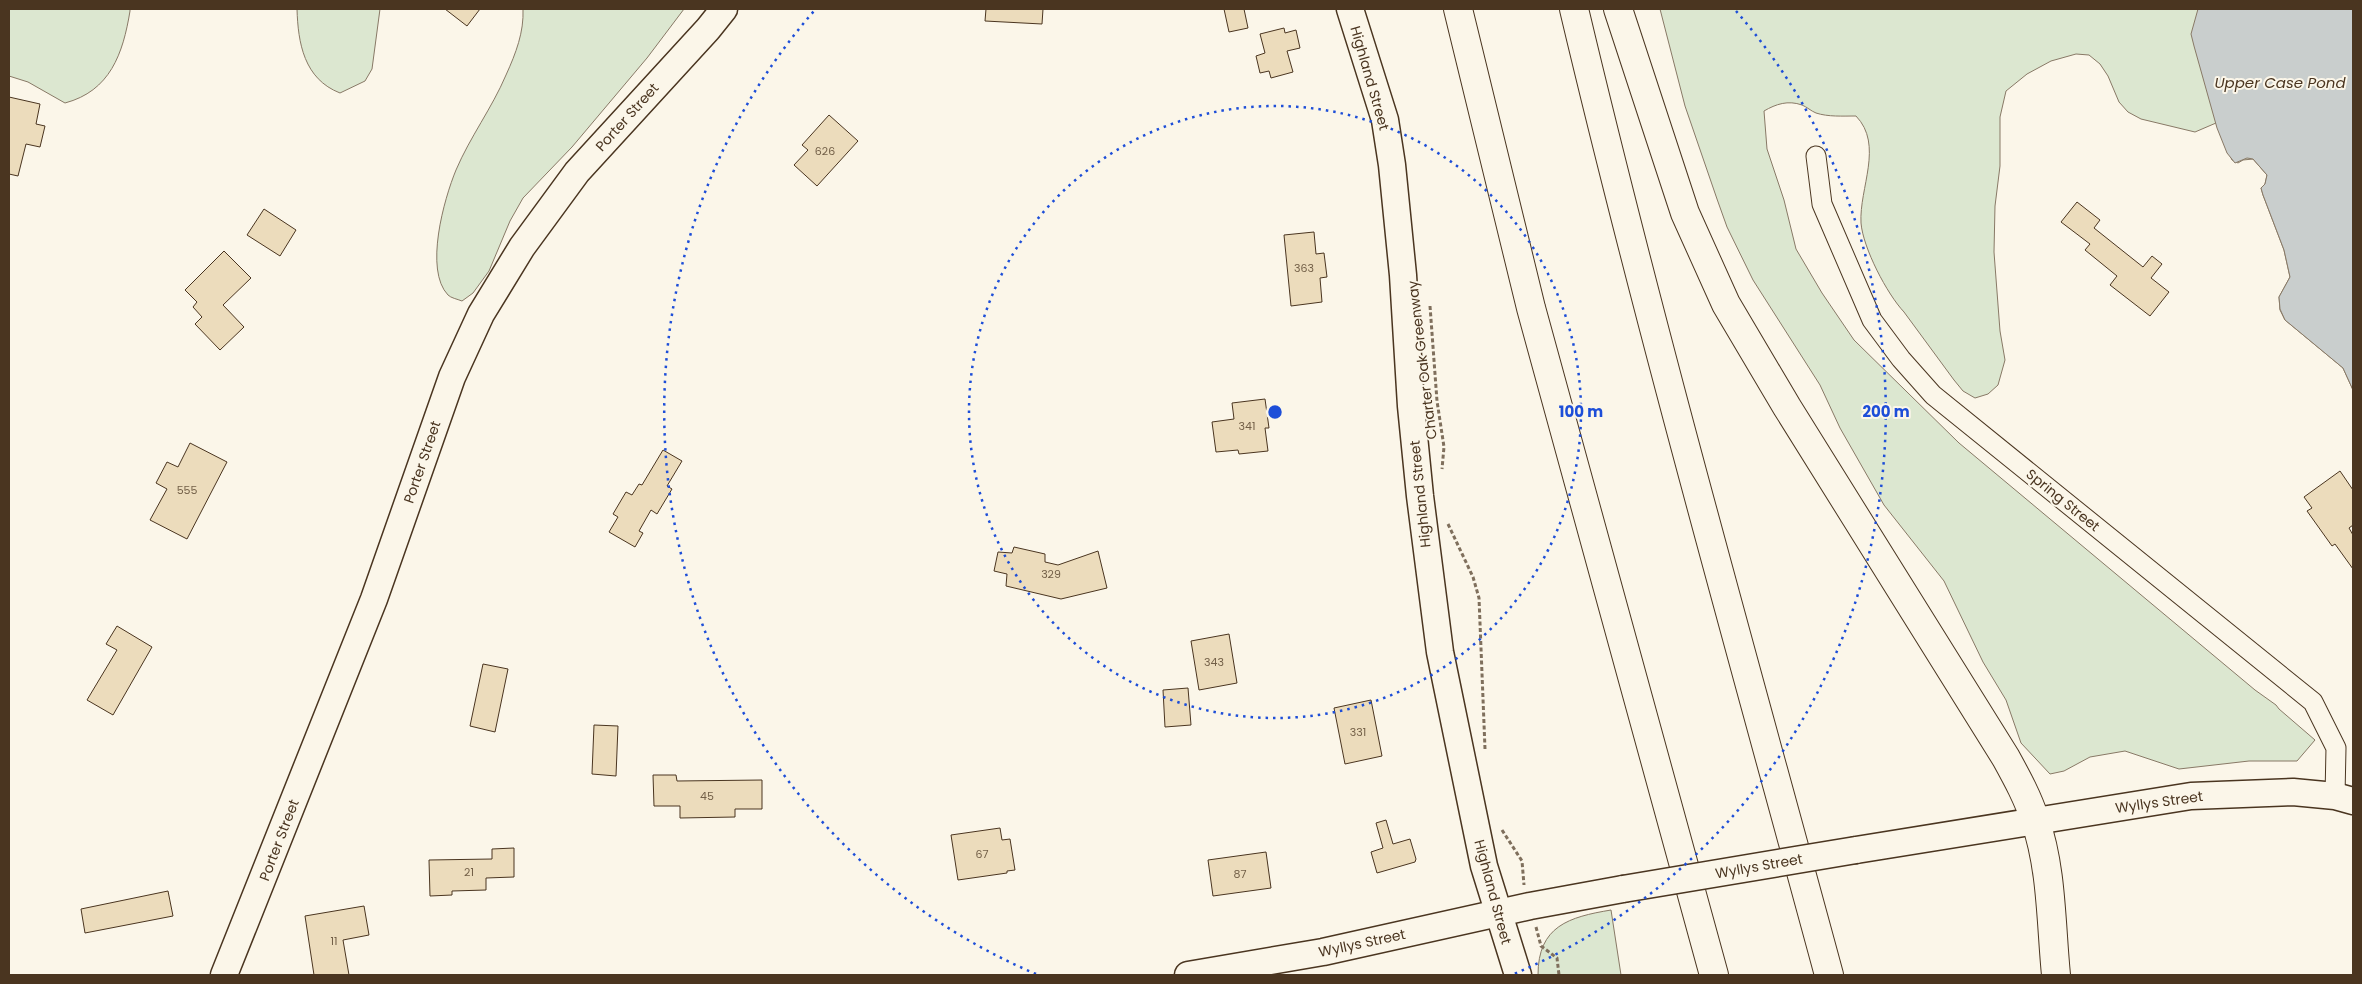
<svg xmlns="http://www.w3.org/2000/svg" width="2362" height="984" viewBox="0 0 2362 984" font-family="Poppins,sans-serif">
  <rect width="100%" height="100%" fill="#fbf6e9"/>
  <!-- green -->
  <g fill="#dce7d0" stroke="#887966">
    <path d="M9 9H130V11C123 54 110 91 65 103L28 82 9 76Z"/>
    <path d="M297 9H380L372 69 365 81 340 93C304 79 298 43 297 9Z"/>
    <path d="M523 9H684L647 58 572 147 523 198 510 221 489 271 473 293 462 301C457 299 451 298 448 295 424 270 444 199 456 170 470 137 492 108 506 75 516 53 524 32 523 9Z"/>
    <path d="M1660 9H2353V390L2343 368 2285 320 2280 310 2279 297 2290 277 2284 250 2263 195 2261 188 2265 184 2267 175 2253 159 2243 160 2238 163 2232 160 2216 123 2195 132 2141 119 2128 112 2119 102 2108 76 2100 64 2089 55 2076 54 2051 61 2027 74 2006 91 2000 117V166L1995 206 1994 252 2000 331 2005 360 1998 385 1988 394 1975 398 1963 391 1954 380 1904 312C1887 294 1863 248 1861 223 1859 188 1884 145 1856 116 1843 116 1828 117 1816 113 1811 111 1807 107 1802 105 1788 100 1776 104 1764 111L1767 149 1784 200 1796 249 1822 293 1854 340 1959 443 2255 690 2276 705 2279 709 2315 740 2297 761H2249L2179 769 2125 751 2090 757 2064 771 2050 774 2021 743 2006 700 1983 662 1944 581 1884 505 1840 428 1820 385 1753 280 1727 227 1717 199 1685 106Z"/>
    <path d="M1611 910 1621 975H1538C1538 926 1569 917 1611 910Z"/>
  </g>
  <!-- water -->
  <path fill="#c9cecd" stroke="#887966" d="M2198 9H2353V390L2343 368 2285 320 2280 309 2279 297 2290 277 2284 250 2263 195 2261 188 2265 184 2267 175 2253 159 2247 158 2235 163 2227 153 2217 128 2194 46 2191 34Z"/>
  <!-- building -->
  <g fill="#ecdcbc" stroke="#4a3520">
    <path d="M445 9H480L467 26Z"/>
    <path d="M986 9H1043L1042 24 985 21Z"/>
    <path d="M1224 9H1244L1248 28 1229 32Z"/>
    <path d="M1284 28 1285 33 1296 30 1300 48 1287 51 1293 72 1271 78 1269 71 1260 73 1256 56 1265 53 1260 34Z"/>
    <path d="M9 97 40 104 36 124 45 126 40 147 26 144 18 176 9 174Z"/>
    <path d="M829 115 858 141 817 186 794 165 808 150 802 145Z"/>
    <path d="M2077 202 2100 220 2094 228 2143 267 2152 256 2162 264 2151 278 2169 292 2150 316 2110 285 2117 276 2085 250 2090 244 2061 222Z"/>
    <path d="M264 209 296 230 280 256 247 235Z"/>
    <path d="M1314 232 1316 254 1324 253 1327 277 1320 278 1322 302 1291 306 1284 235Z"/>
    <path d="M224 251 251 278 223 305 244 327 220 350 195 324 202 317 193 307 197 302 185 290Z"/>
    <path d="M1265 399 1269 428H1265L1268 451 1239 454 1238 450 1216 452 1212 422 1234 419 1232 403Z"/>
    <path d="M190 443 227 462 187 539 150 520 167 489 156 483 167 462 178 467Z"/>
    <path d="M663 450 682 461 667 486 672 489 657 514 651 510 639 531 643 533 635 547 609 532 618 517 613 514 626 492 632 495 639 484 642 485Z"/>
    <path d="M2340 471 2353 490V525L2349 528 2353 535V569L2335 544 2332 546 2307 511 2312 508 2304 497Z"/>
    <path d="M1014 547 1045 554V562L1058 565 1098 551 1107 588 1061 599 1006 586 1007 574 994 571 998 552 1012 553Z"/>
    <path d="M117 626 152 647 113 715 87 700 117 650 106 644Z"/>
    <path d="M1229 634 1237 683 1199 690 1191 641Z"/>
    <path d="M483 664 508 669 495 732 470 726Z"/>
    <path d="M1188 688 1191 725 1165 727 1163 690Z"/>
    <path d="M1371 700 1382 756 1345 764 1334 708Z"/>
    <path d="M594 725 618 726 616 776 592 774Z"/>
    <path d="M653 775H676L677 781 762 780V809H735V817L680 818V806H654Z"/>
    <path d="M1386 820 1393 844 1410 839 1416 859 1415 862 1377 873 1371 852 1383 848 1376 823Z"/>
    <path d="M1000 828 1002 840 1010 839 1015 870 1007 871V873L958 880 951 835Z"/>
    <path d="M514 848V877L486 878V890L452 891V895L430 896 429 860 492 859V849Z"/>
    <path d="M1266 852 1271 888 1213 896 1208 860Z"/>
    <path d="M168 891 173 916 85 933 81 909Z"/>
    <path d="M364 906 369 935 343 940 349 975H314L305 916Z"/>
  </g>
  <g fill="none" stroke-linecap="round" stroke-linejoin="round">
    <!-- street casing -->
    <g stroke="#4a3520" stroke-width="21">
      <path id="street" d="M1816 156 1822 204 1872 320 1901 359 1933 395 2313 702 2336 748 2335 796"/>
    </g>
    <!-- secondary casing -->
    <g stroke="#4a3520" stroke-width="29">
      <g id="secondary">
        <path d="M1350 9 1385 120 1392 165 1403 275 1411 406 1420 496 1440 652 1484 866 1518 975"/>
        <path d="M1856 850 2191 796 2293 792 2335 796 2353 801"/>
        <path d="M224 975 374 599 452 377 481 314 522 247 577 172 708 29 724 9"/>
        <path d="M1188 975 1323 952 1530 906 1623 889"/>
      </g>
    </g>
    <!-- highway casing -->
    <g stroke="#4a3520" stroke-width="30">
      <g id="highway">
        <path d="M1458 9 1531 308 1714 975"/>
        <path d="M1574 9C1651 333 1742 654 1829 975"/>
        <path d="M1618 9 1685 213 1726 304 1787 407 2006 758C2017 778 2028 798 2035 820 2052 868 2051 925 2056 975"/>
      </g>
    </g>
    <!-- path -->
    <g stroke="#7f6f5c" stroke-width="3" stroke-dasharray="4 2.5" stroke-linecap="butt">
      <path d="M1430 306 1437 401 1444 447 1442 469"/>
      <path d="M1448 524 1473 577 1479 598 1485 749"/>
      <path d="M1502 830 1522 861 1524 885"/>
      <path d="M1536 927 1541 946 1557 958 1559 975"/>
    </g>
    <!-- street -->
    <use href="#street" stroke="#fbf6e9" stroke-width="19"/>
    <!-- secondary -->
    <use href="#secondary" stroke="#fbf6e9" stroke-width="26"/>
    <!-- highway -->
    <use href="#highway" stroke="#fbf6e9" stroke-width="28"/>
    <!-- secondary-bridge casing -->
    <g stroke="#4a3520" stroke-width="29" stroke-linecap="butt">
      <path id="secondary-bridge" d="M1623 889 1856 850"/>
    </g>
    <!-- secondary-bridge -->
    <use href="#secondary-bridge" stroke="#fbf6e9" stroke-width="26"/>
  </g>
  <!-- distance rings -->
  <g fill="none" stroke="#1d4ed8" stroke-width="2.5" stroke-dasharray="2.5 5">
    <circle cx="1275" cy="412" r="306"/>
    <path d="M1036 974A611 611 0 0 1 814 11M1736 11A611 611 0 0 1 1514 974"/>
  </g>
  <g text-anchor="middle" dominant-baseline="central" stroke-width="4" stroke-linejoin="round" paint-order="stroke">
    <!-- number labels -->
    <g font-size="11" fill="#725f47">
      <text x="825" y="151">626</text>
      <text x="1304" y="268">363</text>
      <text x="1247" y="426">341</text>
      <text x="187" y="490">555</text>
      <text x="1051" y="574">329</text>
      <text x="1214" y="662">343</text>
      <text x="1358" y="732">331</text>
      <text x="707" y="796">45</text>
      <text x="982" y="854">67</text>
      <text x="469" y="872">21</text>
      <text x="1240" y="874">87</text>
      <text x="334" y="941">11</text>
    </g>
    <!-- street labels -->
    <g font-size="14" fill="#4a3520" stroke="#fbf6e9">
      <text transform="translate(1370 78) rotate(74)">Highland Street</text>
      <text transform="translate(627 117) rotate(-48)">Porter Street</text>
      <text transform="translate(1422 360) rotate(-97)">Charter Oak Greenway</text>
      <text transform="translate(422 462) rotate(-71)">Porter Street</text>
      <text transform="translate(1420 494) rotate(-96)">Highland Street</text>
      <text transform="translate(2063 500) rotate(39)">Spring Street</text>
      <text transform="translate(2159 802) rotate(-8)">Wyllys Street</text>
      <text transform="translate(279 840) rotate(-69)">Porter Street</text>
      <text transform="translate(1759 866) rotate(-10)">Wyllys Street</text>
      <text transform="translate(1493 892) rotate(75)">Highland Street</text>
      <text transform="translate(1362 943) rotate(-12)">Wyllys Street</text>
    </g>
    <!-- water labels -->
    <g font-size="15" font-style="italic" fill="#4a3520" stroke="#fbf6e9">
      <text x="2280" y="82">Upper Case Pond</text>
    </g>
  </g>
  <circle cx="1275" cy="412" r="8" fill="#1d4ed8" stroke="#fbf6e9" stroke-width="2.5"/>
  <g font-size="15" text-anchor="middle" font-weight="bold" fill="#1d4ed8" stroke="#fbf6e9" stroke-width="4" stroke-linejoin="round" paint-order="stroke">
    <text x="1581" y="417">100 m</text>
    <text x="1886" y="417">200 m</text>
  </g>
  <!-- border -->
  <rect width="2362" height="984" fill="none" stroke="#4a3520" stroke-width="20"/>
</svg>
